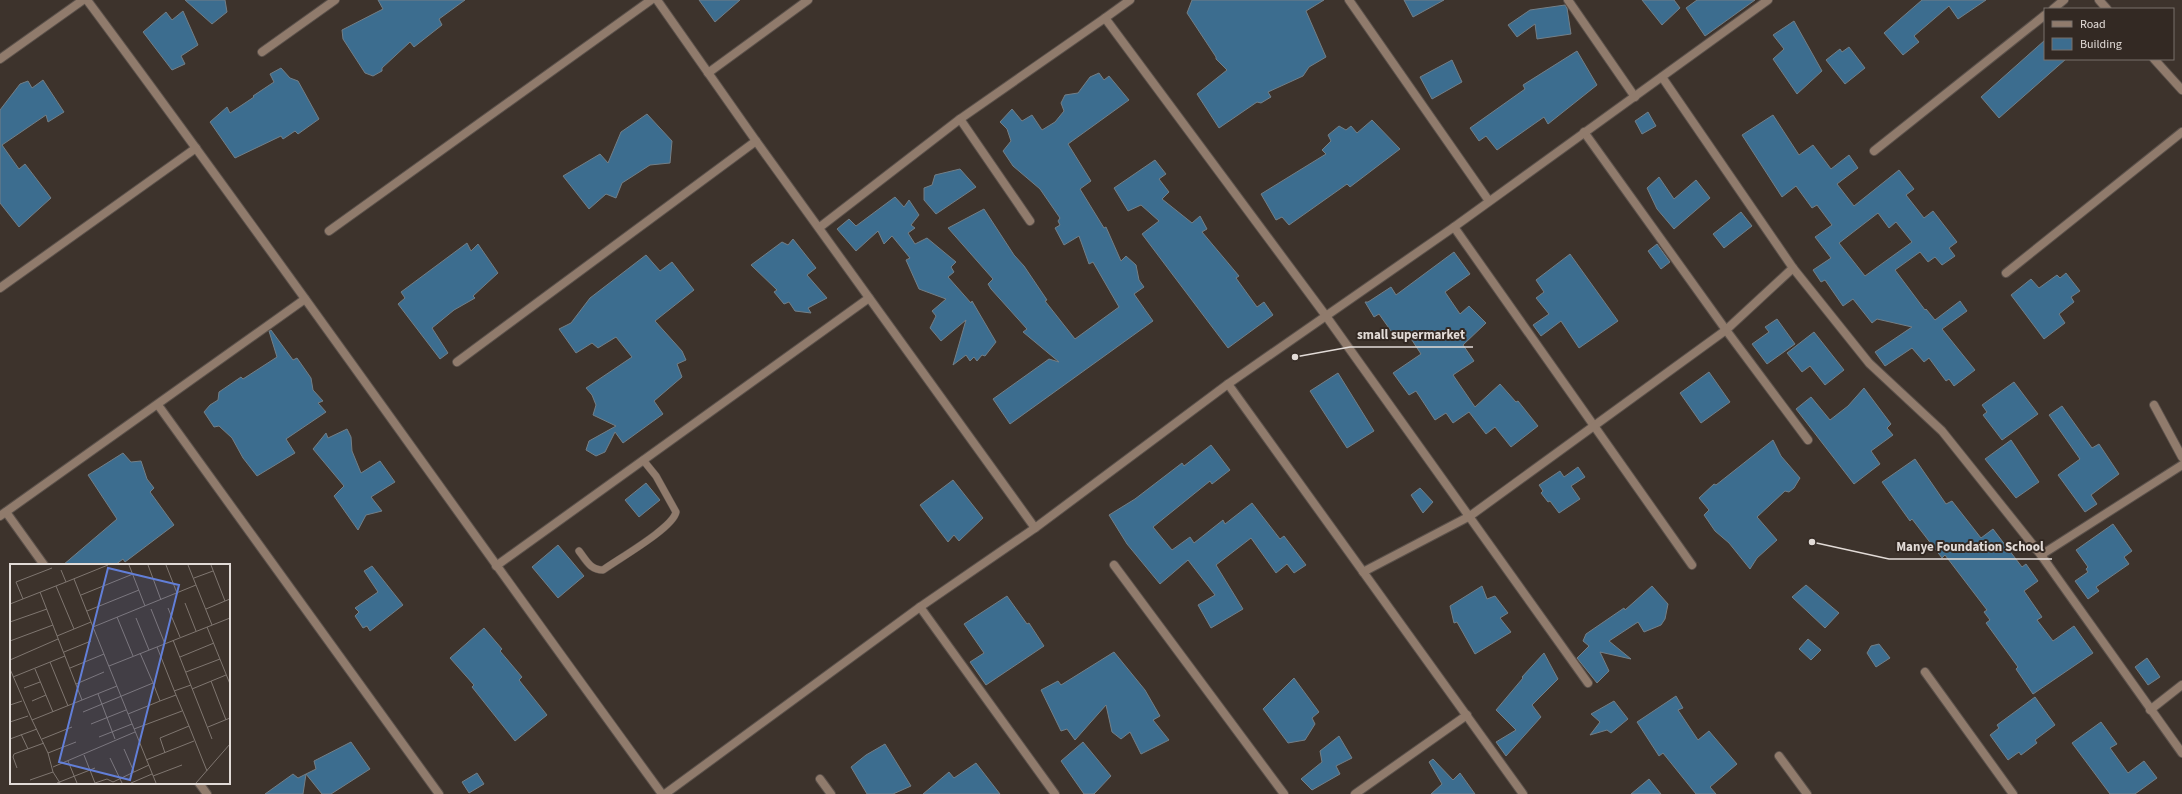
<svg xmlns="http://www.w3.org/2000/svg" width="2182" height="794" viewBox="0 0 2182 794" font-family="'Source Sans 3',sans-serif">
  <rect width="100%" height="100%" fill="#3d332c"/>
  <!-- building -->
  <g fill="#3c6d8f" stroke="#737f87" fill-rule="evenodd">
    <path d="M185 0H225L227 12 212 24Z"/>
    <path d="M378 0H465L439 19 442 25 414 47 410 42 382 68V71L373 76 365 73 343 39 342 30 383 9Z"/>
    <path d="M699 0H740L715 22Z"/>
    <path d="M1192 0H1324L1306 11 1326 57 1309 67 1303 76 1268 92 1271 97 1261 103 1257 102 1219 128 1197 94 1227 70 1216 59V57L1187 13Z"/>
    <path d="M1404 0H1444L1413 17Z"/>
    <path d="M1642 0H1674L1680 8 1662 25Z"/>
    <path d="M1697 0H1755L1705 36 1686 8Z"/>
    <path d="M1922 0H1986L1958 19 1949 6 1914 36 1919 42 1903 55 1884 33Z"/>
    <path d="M1565 5 1567 8 1571 34 1537 39 1535 24 1517 37 1508 25 1530 10Z"/>
    <path d="M183 11 198 45 181 56 185 64 172 70 143 32 166 12 172 20Z"/>
    <path d="M1794 21 1822 71 1797 94 1773 59 1784 49 1773 35Z"/>
    <path d="M2045 40V59H2066L1999 118 1981 97Z"/>
    <path d="M1849 47 1865 68 1845 84 1826 60 1840 49 1842 52Z"/>
    <path d="M1577 51 1597 85 1548 124 1544 117 1497 150 1486 136 1479 141 1470 128 1525 89 1523 85Z"/>
    <path d="M1452 60 1462 82 1432 99 1420 77Z"/>
    <path d="M281 68 290 78 298 81 319 119 298 134 295 131 283 139 281 136 235 158 210 122 227 107 230 113 254 97 253 96 274 82 270 74Z"/>
    <path d="M1099 73 1104 80 1109 76 1129 100 1068 144 1091 181 1080 189 1104 228 1106 227 1121 261 1126 256 1136 265 1139 280 1144 287 1134 294 1153 321 1010 424 993 399 1049 359 1059 362 1023 332 1027 329 991 289 988 284 993 279 948 228 984 209 1014 255 1024 266 1047 300 1045 301 1075 339 1119 307 1093 262 1089 264 1079 236 1064 245 1055 228 1060 225 1058 221 1060 218 1040 189 1013 166 1003 151 1011 141 1007 129 1000 122 1012 109 1022 121 1032 115 1042 130 1055 122 1064 111 1061 103 1065 95 1078 93 1090 77Z"/>
    <path d="M43 80 64 112 48 122 46 115 2 145 19 169 25 164 51 198 19 227 0 203V110L20 84 28 81 32 88Z"/>
    <path d="M1648 112 1656 126 1642 134 1635 121Z"/>
    <path d="M647 114 672 141 670 163 650 165 622 183 616 198 606 194 589 209 563 176 600 154 608 163 621 132Z"/>
    <path d="M1773 115 1799 155 1813 145 1831 169 1849 155 1858 168 1837 184 1854 206 1899 170 1914 189 1906 195 1924 218 1933 211 1957 242 1949 248 1955 256 1942 265 1935 257 1928 262 1920 252 1895 270 1925 310 1926 309 1935 320 1960 301 1967 311 1942 329 1975 370 1954 386 1949 379 1946 381 1929 358 1924 362 1912 348 1885 366 1875 352 1912 327 1877 319 1872 323 1853 299 1843 306 1825 280 1821 282 1813 270 1831 258 1815 237 1832 225 1817 205 1812 208 1796 186 1782 197 1742 135ZM1878 213 1889 228 1896 222 1912 242 1865 276 1839 243Z"/>
    <path d="M1372 120 1400 149 1350 187 1347 184 1289 225 1282 217 1276 220 1261 194 1326 154 1322 150 1331 141 1328 135 1339 126 1346 130 1351 126 1357 133Z"/>
    <path d="M1155 160 1166 174 1159 179 1169 192 1162 199 1192 223 1200 216 1207 229 1202 232 1239 276 1236 278 1257 307 1264 302 1273 315 1228 348 1142 234 1159 221 1141 205 1128 211 1114 188Z"/>
    <path d="M960 169 976 187 936 214 924 200V188L932 185 935 175Z"/>
    <path d="M1659 177 1674 199 1696 180 1710 198 1674 229 1657 209 1647 188Z"/>
    <path d="M895 197 904 207 909 200 919 215 911 225 915 228 908 233 915 244 927 238 956 262 951 267 954 272 948 277 971 303 972 301 996 342 985 356 982 355 977 361 974 357 970 361 966 355 953 365 966 320 941 341 930 328 936 316 932 311 946 299 919 289 906 260 910 258 892 236 884 244 878 231 856 251 837 229 849 219 856 226Z"/>
    <path d="M1741 212 1752 226 1724 248 1713 234Z"/>
    <path d="M793 239 816 268 807 275 827 298 808 308 811 313 795 311 789 302 784 304 774 292 777 290 751 265 782 242 788 245Z"/>
    <path d="M467 243 471 251 478 244 498 273 473 296 475 298 454 310 432 328 448 353 440 359 398 304 405 298 401 292Z"/>
    <path d="M1657 244 1670 262 1661 269 1648 251Z"/>
    <path d="M1454 252 1470 274 1445 292 1460 314 1469 306 1486 323 1463 345 1474 361 1453 375 1475 407 1500 384 1516 402 1518 401 1538 426 1511 447 1495 427 1486 434 1469 412 1453 423 1446 413 1435 420 1416 391 1409 395 1393 373 1421 354 1406 331 1396 338 1379 314 1374 317 1365 302H1368L1391 287 1396 295Z"/>
    <path d="M1570 254 1618 321 1579 348 1561 321 1541 336 1533 325 1549 314 1536 298 1544 292 1536 280Z"/>
    <path d="M646 255 660 271 672 262 694 290 655 321 682 351 686 360 677 364 682 377 654 401 663 414 623 443 615 432 605 452 596 456 586 450 589 441 616 426 593 415 596 405 592 395 586 388 632 357 616 337 598 348 592 343 576 353 559 329 571 323 590 298Z"/>
    <path d="M2066 273 2080 291 2071 297 2074 302 2059 314 2065 323 2044 339 2011 295 2031 279 2039 288 2057 275 2060 278Z"/>
    <path d="M1777 319 1795 344 1767 364 1752 344 1769 332 1765 327Z"/>
    <path d="M271 330 293 360 297 358 311 378 313 390 323 401 318 403 326 412 286 439 295 453 257 476 243 458 232 438 219 426 214 427 204 412 210 405 218 400 219 392 241 377 243 379 277 357 269 331Z"/>
    <path d="M1814 332 1844 370 1825 385 1810 366 1802 372 1787 353Z"/>
    <path d="M1709 372 1730 402 1701 423 1680 393Z"/>
    <path d="M1338 373 1374 431 1347 448 1310 391Z"/>
    <path d="M2014 382 2038 414 2002 440 1983 415 1987 412 1982 405Z"/>
    <path d="M1864 388 1891 424 1887 428 1893 435 1871 451 1880 464 1854 484 1796 409 1811 397 1830 420 1848 406Z"/>
    <path d="M2062 406 2092 448 2099 444 2119 474 2091 495 2097 504 2085 512 2058 475 2080 459 2049 415Z"/>
    <path d="M347 429 351 437 352 451 361 473 380 461 395 482 371 497 382 511 366 515 358 530 334 496 344 486 313 449 326 433 328 438Z"/>
    <path d="M1773 440 1781 456 1800 478 1794 488 1789 492 1785 491 1757 517 1777 540 1757 558 1750 569 1729 543 1715 531 1704 515 1709 510 1699 498 1714 484 1716 485Z"/>
    <path d="M2011 440 2039 482 2016 498 1985 459Z"/>
    <path d="M1211 445 1230 470 1212 484 1210 481 1153 527 1172 550 1190 537 1194 543 1223 520 1225 524 1252 503 1280 539 1284 536 1306 565 1294 573 1287 564 1276 573 1251 538 1216 565 1243 609 1211 628 1198 605 1215 595 1188 560 1160 584 1127 544 1109 515 1135 499 1182 463 1184 466Z"/>
    <path d="M123 453 131 462 141 461 147 479 154 488 150 492 174 525 125 562 123 559 115 565H63L117 519 88 475Z"/>
    <path d="M1915 459 1946 504 1952 501 1981 538 1993 529 2022 567 2026 564 2038 581 2024 591 2042 617 2037 620 2053 641 2074 626 2093 653 2033 694 2016 669 2018 667 1986 623 1990 620 1984 612 1987 610 1945 555 1942 558 1912 519 1910 521 1882 482Z"/>
    <path d="M1578 467 1585 477 1571 486 1580 499 1559 513 1550 501 1548 502 1541 493 1543 491 1539 485 1560 471 1564 477Z"/>
    <path d="M953 480 983 518 959 541 954 535 948 542 920 505Z"/>
    <path d="M646 483 660 500 639 517 625 500Z"/>
    <path d="M1420 488 1433 502 1423 513 1411 495Z"/>
    <path d="M2113 524 2132 551 2124 557 2129 564 2096 587 2099 591 2088 599 2075 581 2088 572 2086 569 2088 567 2076 550Z"/>
    <path d="M558 545 584 576 558 598 532 567Z"/>
    <path d="M372 566 403 605 370 631 367 626 363 628 355 616 359 612 355 608 378 592 364 571Z"/>
    <path d="M1806 585 1839 613 1825 628 1792 597Z"/>
    <path d="M1482 586 1487 599 1495 596 1508 613 1500 618 1511 632 1475 654 1457 622 1454 623 1450 606Z"/>
    <path d="M1652 586 1668 604 1665 619 1661 625 1644 632 1638 622 1609 641 1631 659 1600 652 1609 671 1597 683 1577 658 1589 646 1583 641 1586 634 1624 608 1625 610Z"/>
    <path d="M1007 596 1027 624 1029 623 1044 646 986 685 970 662 984 653 964 624Z"/>
    <path d="M484 628 502 649 500 651 522 677 519 680 547 715 515 741 472 687 474 685 450 658Z"/>
    <path d="M1808 639 1821 650 1811 660 1799 649Z"/>
    <path d="M1879 644 1890 658 1876 667 1867 653 1871 646Z"/>
    <path d="M1114 652 1145 690 1160 716 1153 720 1169 740 1141 754 1130 732 1121 739 1112 732 1106 705 1075 740 1067 729 1061 731 1041 690 1058 681 1061 685Z"/>
    <path d="M1544 653 1558 679 1532 705 1541 717 1506 756 1496 742 1516 730 1496 710 1523 678 1522 677Z"/>
    <path d="M2147 658 2160 677 2148 685 2135 667Z"/>
    <path d="M1294 678 1319 712 1312 718 1315 724 1305 740 1288 743 1263 709Z"/>
    <path d="M1676 696 1683 708 1678 710 1698 740 1709 731 1737 764 1710 787 1716 794H1696L1663 753 1659 756 1637 722Z"/>
    <path d="M2035 697 2055 725 2035 740 2037 743 2021 755 2019 752 2008 760 1990 735 1999 728 1997 725Z"/>
    <path d="M1614 701 1628 719 1611 733 1607 730 1590 735 1600 722 1591 714Z"/>
    <path d="M2101 722 2117 744 2110 748 2128 773 2144 761 2157 778 2135 794H2110L2072 743Z"/>
    <path d="M1339 736 1352 758 1336 766 1340 774 1312 790 1301 779 1322 762 1320 751Z"/>
    <path d="M351 742 370 769 331 794H322L306 774 316 769 314 761Z"/>
    <path d="M1083 742 1111 776 1094 794H1084L1061 761Z"/>
    <path d="M885 744 911 786 893 794H867L851 767 866 755Z"/>
    <path d="M1433 759 1453 780 1460 773 1475 794H1431L1442 784 1429 762Z"/>
    <path d="M976 763 1000 794H923L949 772 954 778Z"/>
    <path d="M477 773 484 784 469 793 462 782Z"/>
    <path d="M293 774 298 778 306 774 303 794H265Z"/>
    <path d="M1649 779 1661 794H1631Z"/>
  </g>
  <g fill="none" stroke-linecap="round" stroke-linejoin="round">
    <!-- lane casing -->
    <g stroke="#5b514b" stroke-width="8">
      <path id="lane" d="M579 551C586 560 590 570 603 570 618 559 673 528 676 512L656 476 643 460"/>
    </g>
    <!-- street casing -->
    <g stroke="#5b514b" stroke-width="10">
      <g id="street">
        <path d="M87 0C282 262 469 530 662 794"/>
        <path d="M657 0 756 141 1035 528"/>
        <path d="M1130 0 1105 18 1326 316 1588 683"/>
        <path d="M1349 0 1489 201"/>
        <path d="M1568 0 1635 97"/>
        <path d="M2099 0 2107 9"/>
        <path d="M2053 9 2064 0"/>
        <path d="M262 52 335 0"/>
        <path d="M0 59 83 0"/>
        <path d="M2154 59 2182 90"/>
        <path d="M708 73 808 0"/>
        <path d="M1662 77 1793 268 1869 363 1942 431 1962 456 2041 555 2182 753"/>
        <path d="M960 119 1030 221"/>
        <path d="M1584 132 1726 330 1808 440"/>
        <path d="M1874 151 2045 15"/>
        <path d="M820 227 960 119 1105 18"/>
        <path d="M1454 227 1692 565"/>
        <path d="M329 231 651 0"/>
        <path d="M2006 273 2182 132"/>
        <path d="M0 288 196 148"/>
        <path d="M457 362 756 141"/>
        <path d="M1228 384 1523 794"/>
        <path d="M158 405 439 794"/>
        <path d="M2154 405 2182 457"/>
        <path d="M6 512 44 565"/>
        <path d="M0 516 305 299"/>
        <path d="M2041 555 2182 465"/>
        <path d="M1114 565 1284 794"/>
        <path d="M496 566 869 298"/>
        <path d="M1363 572 1470 516 1726 330 1793 268"/>
        <path d="M920 607 1055 794"/>
        <path d="M1925 672 2013 794"/>
        <path d="M2150 710 2182 685"/>
        <path d="M1779 756 1807 794"/>
        <path d="M820 779 831 794"/>
        <path d="M199 783 207 794"/>
        <path d="M665 794 920 607 1035 528 1228 384 1454 227 1768 0"/>
        <path d="M1355 794 1467 715"/>
      </g>
    </g>
    <!-- lane -->
    <use href="#lane" stroke="#907b6c" stroke-width="7"/>
    <!-- street -->
    <use href="#street" stroke="#907b6c" stroke-width="8"/>
  </g>
  <!-- overview -->
  <g transform="translate(10 564)">
    <rect width="220" height="220" fill="#3d332c"/>
    <path fill="none" stroke="#7f7670" stroke-width="1" d="M119 1 135 42M138 1 151 36M156 1 167 29M178 1 202 61M201 1 215 37 220 35M184 14 203 7M64 15 83 63M56 18 98 1M46 22 64 65M30 28 72 136M71 31 123 10M13 35 6 18 42 4M175 39 186 67M0 40 56 18 51 6M158 44 170 73M141 45 155 80M196 45 215 37M77 47 129 26M107 53 123 92M126 54 139 86M0 58 37 45M197 63 220 120M47 72 81 58M163 76 202 175M0 77 43 61M147 83 166 131M54 88 81 77M130 89 143 119M170 93 204 79M0 96 48 75M40 98 58 142M99 102 220 54M60 104 94 90M0 105 22 156M25 105 43 148M176 108 210 95M3 113 55 92M201 117 216 156M66 120 94 108M14 124 30 118M182 125 216 111M164 127 181 121M88 130 105 175M22 137 36 131M150 137 166 131 179 162 150 174 155 189M0 141 12 137M73 148 143 119 150 137 118 150M0 158 18 152M81 160 116 146M179 162 197 207M198 163 220 154M124 165 172 147M11 170 18 185M89 173 122 160M0 175 27 165M32 175 62 163M114 185 124 208 139 201M38 189 66 178M74 191 85 219M100 194 112 219M136 196 184 177M58 197 67 219M43 203 125 168M7 204 3 193 4 190 34 179M143 212 172 201M20 216 43 208M47 219 85 204M50 219 43 208 38 189 22 156 107 122M85 219 97 215 103 218 124 208M121 219 142 210M146 219 83 63 186 21M186 219 220 180"/>
    <path fill="#627fd8" fill-opacity="0.15" stroke="#627fd8" stroke-width="2" d="M98 4 169 21 120 216 49 198Z"/>
    <rect width="220" height="220" fill="none" stroke="#e2dbd7" stroke-width="2"/>
  </g>
  <!-- callouts -->
  <path fill="none" stroke="#e2dbd7" stroke-width="1.5" d="M1295 357L1350 347H1473M1812 542L1889 559H2052"/>
  <g fill="#e2dbd7" stroke="#332923" stroke-width="1.5">
    <circle cx="1295" cy="357" r="4"/>
    <circle cx="1812" cy="542" r="4"/>
  </g>
  <g font-size="13" text-anchor="middle" font-weight="bold" fill="#e2dbd7" stroke="#332923" stroke-width="4" stroke-linejoin="round" paint-order="stroke">
    <text x="1411" y="339">small supermarket</text>
    <text x="1970" y="551">Manye Foundation School</text>
  </g>
  <!-- legend -->
  <rect x="2044" y="8" width="130" height="52" fill="#332923" stroke="#79706b"/>
  <rect x="2052" y="21" width="20" height="6" fill="#907b6c" stroke="#79706b"/>
  <text x="2080" y="28" font-size="12" fill="#e2dbd7">Road</text>
  <rect x="2052" y="38" width="20" height="12" fill="#3c6d8f" stroke="#79706b"/>
  <text x="2080" y="48" font-size="12" fill="#e2dbd7">Building</text>
</svg>
